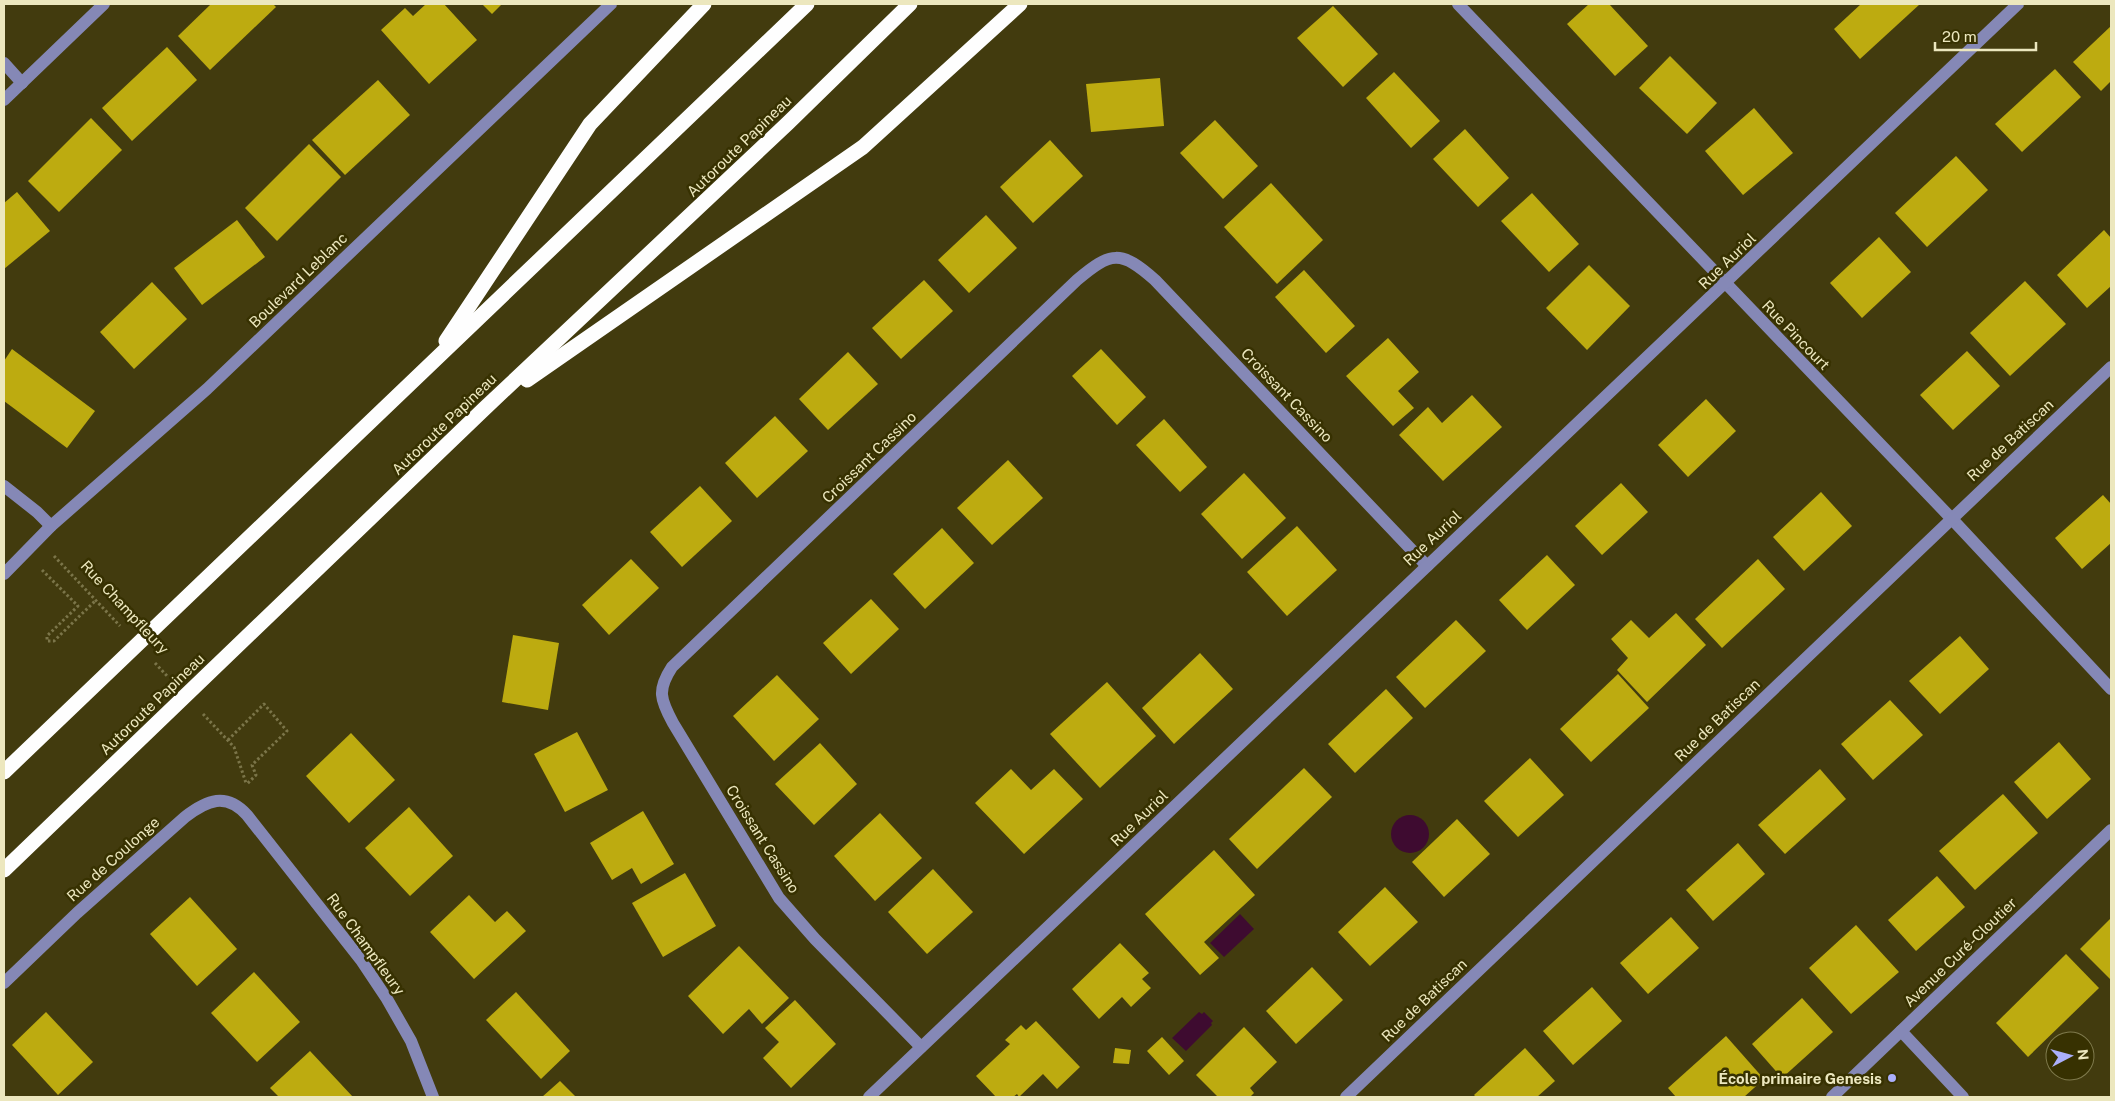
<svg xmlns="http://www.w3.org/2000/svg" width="2115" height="1101" viewBox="0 0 2115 1101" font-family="'Public Sans',sans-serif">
  <rect width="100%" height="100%" fill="#423b0e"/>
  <!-- water -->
  <g fill="#3e0b30">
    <circle cx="1410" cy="834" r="19"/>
    <path d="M1240 914 1254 929 1224 957 1210 943Z"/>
    <path d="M1199 1012 1202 1014 1204 1012 1213 1021 1211 1023 1212 1025 1186 1051 1172 1038Z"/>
  </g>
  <!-- building -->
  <g fill="#bdab10">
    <path d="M211 4H273L276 7 210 70 178 36Z"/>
    <path d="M426 4H444L477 40 429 84 381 30 405 8 413 16Z"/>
    <path d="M482 4H502L492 14Z"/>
    <path d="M1589 4H1609L1648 46 1615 76 1567 24Z"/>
    <path d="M1861 4H1920L1860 59 1834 29Z"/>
    <path d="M1333 6 1378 54 1343 87 1297 38Z"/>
    <path d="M2111 26V81L2101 91 2073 62Z"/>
    <path d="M167 47 197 80 132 141 102 108Z"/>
    <path d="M1670 56 1717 103 1687 134 1639 88Z"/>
    <path d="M2055 69 2081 97 2022 152 1995 124Z"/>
    <path d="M1394 72 1440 121 1411 148 1366 98Z"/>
    <path d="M1160 78 1164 126 1091 132 1086 84Z"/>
    <path d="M378 80 410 115 345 175 312 140Z"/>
    <path d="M1754 108 1793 153 1743 195 1705 151Z"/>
    <path d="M91 118 122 150 59 212 28 181Z"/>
    <path d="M1215 120 1258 166 1223 199 1180 153Z"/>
    <path d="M1465 129 1509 178 1478 207 1433 159Z"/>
    <path d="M1050 140 1083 176 1033 223 1000 187Z"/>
    <path d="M309 144 341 177 277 241 245 208Z"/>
    <path d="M1956 156 1988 190 1927 247 1895 213Z"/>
    <path d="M1271 183 1323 240 1277 284 1224 227Z"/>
    <path d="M17 192 50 231 4 269V203Z"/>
    <path d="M1532 193 1579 244 1549 272 1501 221Z"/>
    <path d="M986 215 1017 248 969 293 938 260Z"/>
    <path d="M237 220 265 257 202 305 174 268Z"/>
    <path d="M2104 230 2111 238V286L2087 308 2057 275Z"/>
    <path d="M1879 237 1911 272 1862 318 1830 283Z"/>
    <path d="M1589 265 1630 306 1587 350 1546 308Z"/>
    <path d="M1304 270 1355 326 1326 353 1275 297Z"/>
    <path d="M924 280 953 311 901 359 872 328Z"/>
    <path d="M2025 281 2066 324 2010 376 1970 333Z"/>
    <path d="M152 282 187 319 134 369 100 332Z"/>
    <path d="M1388 338 1419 372 1398 391 1414 408 1393 426 1346 376Z"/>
    <path d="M12 349 95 411 67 448 4 401V361Z"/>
    <path d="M1101 349 1146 397 1117 425 1072 376Z"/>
    <path d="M1967 351 2000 386 1953 430 1920 395Z"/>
    <path d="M848 352 878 384 828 430 799 399Z"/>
    <path d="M1472 395 1502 427 1443 481 1399 435 1428 407 1442 423Z"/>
    <path d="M1706 399 1736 431 1688 477 1658 445Z"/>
    <path d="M775 416 808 451 757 498 725 463Z"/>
    <path d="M1164 419 1207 467 1180 492 1136 445Z"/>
    <path d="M1008 460 1043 498 992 545 957 508Z"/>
    <path d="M1244 473 1286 518 1242 559 1201 514Z"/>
    <path d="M1621 483 1648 512 1602 555 1575 526Z"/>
    <path d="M700 486 732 521 682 567 650 532Z"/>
    <path d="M1821 492 1852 526 1804 571 1773 537Z"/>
    <path d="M2103 495 2111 504V543L2082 569 2055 538Z"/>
    <path d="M1297 526 1337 570 1287 616 1247 572Z"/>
    <path d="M942 528 974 563 925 609 893 574Z"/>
    <path d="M1547 555 1575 585 1527 630 1499 600Z"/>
    <path d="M631 559 659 588 609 635 582 605Z"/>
    <path d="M1758 559 1785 589 1722 648 1695 619Z"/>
    <path d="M871 599 899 629 851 674 823 643Z"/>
    <path d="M1676 613 1706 645 1647 702 1617 670 1628 658 1611 639 1631 620 1649 638Z"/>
    <path d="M1456 620 1486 651 1425 708 1396 677Z"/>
    <path d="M513 635 559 643 548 710 502 702Z"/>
    <path d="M1960 636 1989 669 1940 714 1909 681Z"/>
    <path d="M1200 653 1233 689 1174 744 1142 708Z"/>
    <path d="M1618 674 1649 708 1591 762 1560 729Z"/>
    <path d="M777 675 819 719 774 761 733 716Z"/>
    <path d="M1107 682 1156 736 1100 788 1050 734Z"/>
    <path d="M1386 689 1413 718 1355 773 1328 744Z"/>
    <path d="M1890 700 1923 735 1873 780 1841 744Z"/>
    <path d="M577 732 608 790 565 812 534 754Z"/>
    <path d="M351 733 395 780 349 823 306 776Z"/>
    <path d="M2059 742 2091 779 2047 819 2014 782Z"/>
    <path d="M820 743 857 784 814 825 775 784Z"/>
    <path d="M1530 758 1564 795 1518 837 1484 801Z"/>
    <path d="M1304 768 1332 797 1257 869 1229 839Z"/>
    <path d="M1011 769 1031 790 1054 769 1083 799 1024 854 975 803Z"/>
    <path d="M1820 769 1846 799 1785 854 1758 825Z"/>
    <path d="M2003 794 2038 833 1975 890 1939 851Z"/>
    <path d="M409 807 453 856 410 896 365 848Z"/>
    <path d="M643 811 674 864 641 884 632 868 612 880 590 843Z"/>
    <path d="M880 813 922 858 875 901 834 856Z"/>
    <path d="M1457 819 1490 854 1444 897 1412 862Z"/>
    <path d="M1738 843 1765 874 1713 921 1686 890Z"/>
    <path d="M1214 850 1255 895 1204 942 1219 958 1200 975 1145 914Z"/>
    <path d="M933 869 973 912 927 954 888 912Z"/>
    <path d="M685 873 716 926 663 957 632 903Z"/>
    <path d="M1937 876 1965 907 1916 951 1888 920Z"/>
    <path d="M1385 887 1418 922 1370 966 1338 932Z"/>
    <path d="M469 895 495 922 507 911 526 931 474 979 430 932Z"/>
    <path d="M190 897 237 949 197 986 150 934Z"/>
    <path d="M1671 917 1699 948 1648 994 1620 963Z"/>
    <path d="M2111 918V980L2080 949Z"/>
    <path d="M1856 925 1899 972 1851 1014 1809 968Z"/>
    <path d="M1120 943 1149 973 1142 979 1151 988 1131 1007 1122 997 1099 1019 1072 989Z"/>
    <path d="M739 946 789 998 762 1024 749 1009 723 1034 688 996Z"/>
    <path d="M2066 954 2099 988 2028 1057 1996 1023Z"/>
    <path d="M1312 967 1343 1000 1296 1044 1266 1011Z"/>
    <path d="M254 972 300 1022 257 1062 211 1013Z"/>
    <path d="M1592 987 1622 1021 1573 1065 1543 1031Z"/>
    <path d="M516 992 570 1051 541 1079 486 1020Z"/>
    <path d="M1802 998 1833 1032 1782 1078 1752 1044Z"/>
    <path d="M795 1000 836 1044 791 1088 763 1058 779 1042 765 1028Z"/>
    <path d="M46 1012 93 1062 58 1095 12 1045Z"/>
    <path d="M1036 1021 1080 1067 1057 1089 1043 1074 1019 1097 1017 1094 1013 1097H996L976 1076 1010 1044 1005 1040 1021 1025 1026 1030Z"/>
    <path d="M1244 1027 1277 1062 1250 1088 1254 1093 1250 1097H1218L1196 1075Z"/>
    <path d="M1726 1036 1764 1079 1744 1097H1676L1668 1088Z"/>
    <path d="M1162 1037 1184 1061 1169 1075 1147 1051Z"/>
    <path d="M1115 1048 1131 1050 1129 1064 1113 1063Z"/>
    <path d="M1525 1048 1555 1081 1537 1097H1476L1474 1095Z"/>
    <path d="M310 1051 353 1097H279L270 1088Z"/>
    <path d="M560 1081 576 1097H542Z"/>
  </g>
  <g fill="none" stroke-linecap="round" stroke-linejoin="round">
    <!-- path -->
    <g stroke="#7b7549" stroke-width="3" stroke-dasharray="2.5 2.5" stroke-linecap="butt">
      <path d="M54 556 120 626"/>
      <path d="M42 570 78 606 47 636V641H54L95 601"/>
      <path d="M155 663 168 677"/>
      <path d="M203 714 234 747 246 783"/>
      <path d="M228 740 264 704 287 731 252 765 256 775 247 784"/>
    </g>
    <!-- minor -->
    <g stroke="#8588b6" stroke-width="12">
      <path d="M1458 4 1951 518 2111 689"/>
      <path d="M4 63 22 83"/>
      <path d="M4 100 104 4"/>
      <path d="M4 486 37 512 51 526"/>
      <path d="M4 574 51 526 207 389 611 4"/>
      <path d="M4 983 77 913 185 817C207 800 226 792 247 815L361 960 387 999 411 1041 433 1097"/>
      <path d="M1901 1031 1963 1097"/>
      <path d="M921 1047 815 939 779 898 673 723C660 699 657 690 672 667L1077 280C1111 251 1121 250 1155 280L1427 566"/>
      <path d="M869 1097C1251 731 1637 370 2018 4"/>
      <path d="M1346 1097 2111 367"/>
      <path d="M1832 1097 2111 830"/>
    </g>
    <!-- highway -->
    <g stroke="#fefefe" stroke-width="15">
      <path d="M446 341 590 124 704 4"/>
      <path d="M527 380 863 147 1020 4"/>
      <path d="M4 772 807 4"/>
      <path d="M4 870 484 409 788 123 910 4"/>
    </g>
  </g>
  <!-- markers -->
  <circle fill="#abaffb" stroke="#373101" stroke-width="2" cx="1892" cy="1078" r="5"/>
  <g text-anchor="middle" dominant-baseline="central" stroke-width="5" stroke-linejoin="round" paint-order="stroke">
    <!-- street labels -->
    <g font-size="15" fill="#ece7be" stroke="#373101">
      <text transform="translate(739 146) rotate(-44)">Autoroute Papineau</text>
      <text transform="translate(1727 261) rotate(-44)">Rue Auriol</text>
      <text transform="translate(298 280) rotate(-44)">Boulevard Leblanc</text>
      <text transform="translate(1796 335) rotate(46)">Rue Pincourt</text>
      <text transform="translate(1287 395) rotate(46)">Croissant Cassino</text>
      <text transform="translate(444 424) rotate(-44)">Autoroute Papineau</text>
      <text transform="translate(2010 440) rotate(-43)">Rue de Batiscan</text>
      <text transform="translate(869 457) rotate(-44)">Croissant Cassino</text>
      <text transform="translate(1432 538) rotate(-43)">Rue Auriol</text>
      <text transform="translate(125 607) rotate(47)">Rue Champfleury</text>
      <text transform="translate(152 704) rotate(-44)">Autoroute Papineau</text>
      <text transform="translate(1717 720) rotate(-44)">Rue de Batiscan</text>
      <text transform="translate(1139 818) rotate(-44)">Rue Auriol</text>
      <text transform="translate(763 839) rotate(58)">Croissant Cassino</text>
      <text transform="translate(113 859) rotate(-42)">Rue de Coulonge</text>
      <text transform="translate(366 944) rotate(54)">Rue Champfleury</text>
      <text transform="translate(1960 952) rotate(-44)">Avenue Curé-Cloutier</text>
      <text transform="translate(1424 1000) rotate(-44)">Rue de Batiscan</text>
    </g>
    <!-- poi labels -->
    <g font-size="15" font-weight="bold" fill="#ece7be" stroke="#373101" text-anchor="end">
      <text x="1882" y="1078">École primaire Genesis</text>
    </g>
  </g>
  <!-- border -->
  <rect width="2115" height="1101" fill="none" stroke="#ece7be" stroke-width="10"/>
  <!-- north arrow -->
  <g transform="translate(2070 1056) rotate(84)"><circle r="24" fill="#373101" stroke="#7f7a4d"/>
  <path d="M0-4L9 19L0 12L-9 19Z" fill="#abaffb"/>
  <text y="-8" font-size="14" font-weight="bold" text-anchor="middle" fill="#ece7be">N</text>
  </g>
  <!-- scale -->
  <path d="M1935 42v8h101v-8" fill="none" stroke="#ece7be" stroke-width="2.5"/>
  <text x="1942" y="42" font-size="15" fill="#ece7be" stroke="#373101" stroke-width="4" paint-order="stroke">20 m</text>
</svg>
